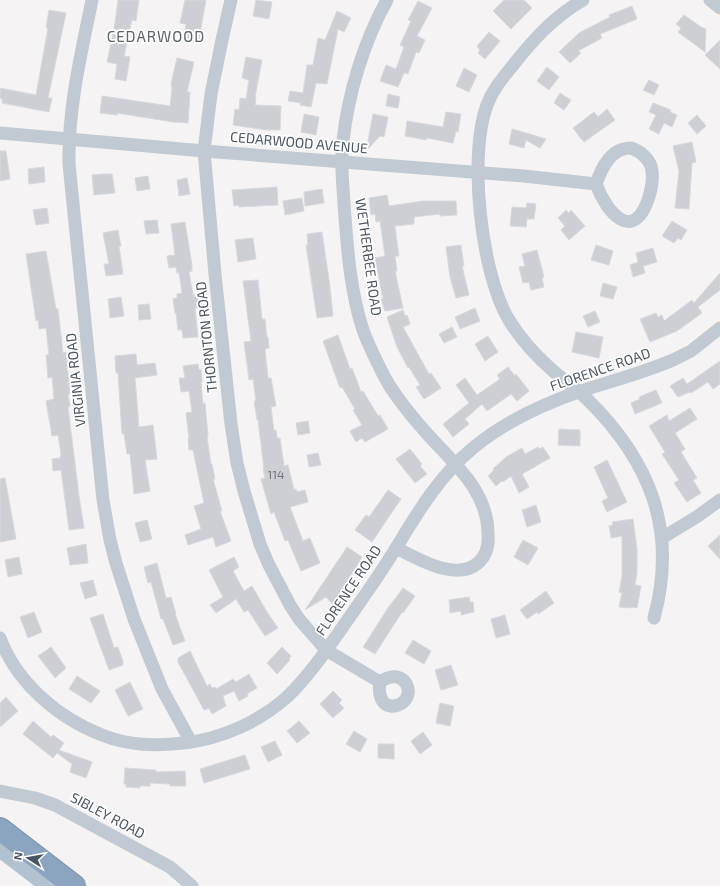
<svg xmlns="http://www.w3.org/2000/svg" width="720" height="886" viewBox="0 0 720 886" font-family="'Exo 2',sans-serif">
  <rect width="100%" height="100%" fill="#f5f3f3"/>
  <!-- building -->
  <g fill="#cdcfd5" stroke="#d7d9de">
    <path d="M118 0H139L136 21 132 20 124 56 130 57 126 81 115 79 117 64 107 62 114 30Z"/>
    <path d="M185 0H206L199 40 184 38 186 24 180 23Z"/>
    <path d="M256 0 272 2 269 19 253 16Z"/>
    <path d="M504 0H524L532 8 511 29 493 11Z"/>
    <path d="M418 1 432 8 417 36 425 40 419 53 416 52 408 74 404 73 398 87 380 81 386 65 396 69 404 47 400 45 411 21 408 20Z"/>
    <path d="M632 6 637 19 600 34 602 38 578 51 581 53 570 63 559 52 579 33 610 17 609 15Z"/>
    <path d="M49 10 66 13 48 98H52L49 112 2 103V99L0 98V88L36 95 48 28H46Z"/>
    <path d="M337 11 351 18 344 32 338 29 327 84 316 83 311 107 300 105 301 103 288 101 290 91 303 93 307 65H313L318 38 325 40Z"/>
    <path d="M684 15 701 27 706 29 705 52 678 32 681 28 676 24Z"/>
    <path d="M489 32 500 41 485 59 478 53 480 50 477 46Z"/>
    <path d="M720 40V69L705 55Z"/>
    <path d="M246 57 262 60 255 97H256L255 105 281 106 280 130H265L233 125 235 109 239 110 240 98 246 99 249 80 242 78Z"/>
    <path d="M177 58 194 62 187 92H190L188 123 173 122 117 113V115L100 113 102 96 170 106 172 89 171 84Z"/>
    <path d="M547 67 559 77 549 90 537 81Z"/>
    <path d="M464 68 477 75 469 92 456 86Z"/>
    <path d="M649 80 659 85 654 95 643 90Z"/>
    <path d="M560 93 571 100 564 110 554 103Z"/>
    <path d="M388 94 400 97 398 108 386 106Z"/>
    <path d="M653 103 671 110 670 112 677 115 672 127 664 123 659 134 649 129 656 115 649 112Z"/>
    <path d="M607 109 615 120 584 142 583 140H582L573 128 594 112 598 117Z"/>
    <path d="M446 112 461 114 458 132 456 131 453 143 427 138 426 140 405 136 407 121 443 127Z"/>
    <path d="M304 114 319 117 316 135 301 132Z"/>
    <path d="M373 114 388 117 384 137 380 136 366 151Z"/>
    <path d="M697 115 706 126 697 134 688 123Z"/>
    <path d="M512 129 516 130 546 139 540 148 526 140 524 148 509 144Z"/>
    <path d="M692 142 696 162 692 163 689 209 675 208 679 171 673 146Z"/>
    <path d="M0 151H6L10 179 0 181Z"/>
    <path d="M44 167 45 182 29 184 28 169Z"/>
    <path d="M105 174H112L115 193 94 195 92 175Z"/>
    <path d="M148 176 150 189 137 191 135 178Z"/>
    <path d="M187 178 190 194 179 196 177 180Z"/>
    <path d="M277 187 278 205 239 207V205L234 206 232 190Z"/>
    <path d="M322 189 324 203 305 206 304 192Z"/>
    <path d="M387 195 389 206 423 201H456L457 215 440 216V214L414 217V224L395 226 399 256H395L397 271H395L403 308 385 311 381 299H383L375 258 385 256 380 221 376 222 375 214 371 215 369 198Z"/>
    <path d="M302 198 304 211 285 215 283 201Z"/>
    <path d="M527 203 536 204 534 219H527L526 227 510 226 512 207 526 208Z"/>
    <path d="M47 208 49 223 36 225 33 210Z"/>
    <path d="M566 210 569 213 571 210 585 226 569 240 561 230 565 226 558 218Z"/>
    <path d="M157 220 159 233 146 234 144 221Z"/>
    <path d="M672 221 687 230 681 240 678 238 674 243 662 236Z"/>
    <path d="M185 222 192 265V271L189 272 193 295 194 294V297L198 296 200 307 195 308 198 337 183 338 182 330H178L176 313H175L173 299 177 298V294L182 293 179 273H177L176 267 169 268 167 256 175 255 171 224Z"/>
    <path d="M118 230 121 246H119L123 274 106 276 104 264H109L103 233Z"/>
    <path d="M322 232 330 287 333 316 317 318 306 245H308L307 234Z"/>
    <path d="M253 238 256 259 238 262 235 240Z"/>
    <path d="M461 245 464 266H462L469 295 456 298 450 277 446 247Z"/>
    <path d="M596 245 613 251 609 265 591 260Z"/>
    <path d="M653 248 657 262 643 266 645 273 633 277 630 265 638 262 636 253Z"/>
    <path d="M537 250 544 277 542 278 544 287 531 290 529 282 523 283 519 267 525 266 522 254Z"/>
    <path d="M46 251 56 309H58L63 353 66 352 70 394H68L70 406 68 407 79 496 84 528 69 530 61 470 53 471 52 459 60 458 61 454 58 435 52 436 46 401 54 399 52 377 48 378 46 355H49L46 328 39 329 38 320 36 321 26 254Z"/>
    <path d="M720 273V290L698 307 702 313 677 331 650 342 640 319 656 313 658 317 662 315 664 321 692 300 694 303Z"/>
    <path d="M258 280 262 319H265L267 337H268L269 348 265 349 266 359 268 378H271L276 406 271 407 274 431 276 430 277 438H280L284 466 288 465 294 490 296 489 297 492 305 490 308 502 290 507 303 541 310 538 320 563 301 571 288 540 285 541 274 512 271 514 261 479 265 478 263 469H264L258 420H257L254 401H256L253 379 249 380 244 342 251 341 243 281Z"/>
    <path d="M603 283 617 287 613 299 600 296Z"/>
    <path d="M121 297 124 316 110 318 108 299Z"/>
    <path d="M149 304 151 319 139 320 138 305Z"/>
    <path d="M475 308 480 321 460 329 455 317Z"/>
    <path d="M403 310 405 316 407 315 410 324 403 327 429 374 431 373 441 388 424 399 416 387 420 385 409 367 408 368 397 347 387 317Z"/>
    <path d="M595 311 600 322 588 327 583 316Z"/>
    <path d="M452 327 457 337 444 343 439 334Z"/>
    <path d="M576 332 603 337 599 358 572 352Z"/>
    <path d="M338 335 350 369 352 368 361 392 363 391 378 416 380 415 388 429 365 442 362 438 356 442 350 431 362 425 353 410 355 409 342 387 340 388 323 341Z"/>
    <path d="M488 336 498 352 485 361 475 344Z"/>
    <path d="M136 354 137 365 155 363 157 375 135 378 139 427 153 425 157 459 145 460 150 491 134 494 130 454H127L124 434H122L118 373H116L115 356Z"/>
    <path d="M720 361V384L713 389 708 382 691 393 690 392 678 397 670 386 683 378 687 384Z"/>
    <path d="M198 364 199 370 201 369 202 382 201 383 203 404 205 403 208 436 207 437 211 464H212L215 479H213L222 511H220L231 541 216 547 213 537 188 545 185 535 201 529 194 506 204 503 193 450H189L188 439H189L186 413 192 412 189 391 181 392 179 378H185L183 366Z"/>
    <path d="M508 367 515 376 516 374 529 391 517 401 511 394 487 411 482 404 465 419 469 424 453 437 443 424 469 403 456 385 465 378 477 395 500 379 497 375Z"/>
    <path d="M656 390 662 403 635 414 631 403 640 399 639 397Z"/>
    <path d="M690 408 697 419 675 433 685 449 681 452 697 478 693 480 701 493 687 502 674 483 679 480 662 454 665 452 649 426 667 415 669 421Z"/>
    <path d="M308 421 310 433 298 435 296 423Z"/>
    <path d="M559 429 580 430V446L558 445Z"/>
    <path d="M538 447 539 449 543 447 550 458 522 474 529 487 519 493 511 476 503 482 502 481 496 486 488 476 494 470 493 469 506 457 522 448 525 454Z"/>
    <path d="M410 449 422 464 420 466 427 474 415 483 396 459Z"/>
    <path d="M318 453 321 465 309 467 307 455Z"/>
    <path d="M607 460 627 502 607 512 602 501 608 498 594 467Z"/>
    <path d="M5 478 16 539 0 542V479Z"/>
    <path d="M388 490 401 499 372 542 355 530 366 515 369 517Z"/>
    <path d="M536 505 541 522 527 527 522 510Z"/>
    <path d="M633 519 637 549V573L635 585 641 586 637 608 632 607 631 608 619 607 622 593 619 592 622 577V536L611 538 609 526 613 525 612 522Z"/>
    <path d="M147 520 152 539 140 542 135 523Z"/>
    <path d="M720 535V559L708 546Z"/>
    <path d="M523 540 538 548 528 565 514 557Z"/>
    <path d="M86 544 88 563 70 565 67 548Z"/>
    <path d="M347 547 362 557 354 571 332 604 326 597 305 610Z"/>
    <path d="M19 557 22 574 8 577 5 560Z"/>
    <path d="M234 557 239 567 233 571 244 591 252 586 267 612 278 628 265 636 248 610 244 612 236 599 216 613 210 605 223 597 209 570Z"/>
    <path d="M157 563 166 598 171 597 176 614H175L185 641 173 645 163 619H161L151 582 148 583 144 567Z"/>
    <path d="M93 580 97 595 85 599 80 583Z"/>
    <path d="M403 588 415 596 403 613 402 612 375 654 363 647 388 608Z"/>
    <path d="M546 591 554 603 544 610 538 614 537 612 527 619 520 610Z"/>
    <path d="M469 597 470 602H473L474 612 461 615V611L450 613 449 600Z"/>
    <path d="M34 612 42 632 28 638 20 617Z"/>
    <path d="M103 614 114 648 118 647 123 661V665L109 670 90 618Z"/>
    <path d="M505 615 510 634 496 638 491 619Z"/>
    <path d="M413 640 431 651 424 664 405 653Z"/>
    <path d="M51 647 66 668 55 678 38 656Z"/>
    <path d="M282 647 291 656 289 659 290 660 277 674 267 663Z"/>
    <path d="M190 651 207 686 210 684 212 688 215 687 216 689 233 679 236 682 249 674 257 688 247 694 248 696 239 701 234 691 223 696 226 706 212 714 209 708 204 710 178 662V658Z"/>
    <path d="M451 665 458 685 441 690 435 670Z"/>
    <path d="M77 676 100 691 91 703 69 689Z"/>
    <path d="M130 682 143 709 128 716 115 690Z"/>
    <path d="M333 691 342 700 339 703 344 708 333 718 320 704Z"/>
    <path d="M6 697 18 711 0 727V703Z"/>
    <path d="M440 703 454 706 450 726 436 723Z"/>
    <path d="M33 721 51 737 53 735 64 743 59 750 92 762 86 778 70 772 72 764 57 753 53 758 23 734Z"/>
    <path d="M299 721 310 733 297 743 287 731Z"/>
    <path d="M354 731 367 739 360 752 346 744Z"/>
    <path d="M423 732 432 745 420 754 411 741Z"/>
    <path d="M275 741 282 755 268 762 261 747Z"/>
    <path d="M378 744H394V759L378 758Z"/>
    <path d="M245 755 250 769 204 783 200 769Z"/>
    <path d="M125 768 156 770V772L185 771 186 786H170V784L150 783V786H140V788L126 787V784H124Z"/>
  </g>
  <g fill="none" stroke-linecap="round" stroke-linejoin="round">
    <!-- highway casing -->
    <g stroke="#7690ad" stroke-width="24">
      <path id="highway" d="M0 829 74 886"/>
    </g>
    <!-- street -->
    <g stroke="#c1cad2" stroke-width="13">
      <path d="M92 0C81 54 68 108 69 164L103 500 110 540 116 563 134 619 162 689 191 742"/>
      <path d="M231 0 222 40 211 94 204 151 215 274 231 424 237 463 244 491 260 544 269 565 290 605 299 619 326 650 380 682C378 693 381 711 398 705 419 697 405 664 380 682"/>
      <path d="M387 0C364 41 348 94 343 141 340 162 343 183 344 204 347 245 350 291 363 330 368 344 375 358 382 372 392 393 408 412 423 429 450 461 488 488 488 534 489 545 486 556 478 563 456 582 418 559 396 548"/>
      <path d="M583 0C553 17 531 42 510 69 501 80 492 91 487 105 468 155 481 274 509 320 520 338 535 355 551 369 562 379 575 388 587 399 650 461 678 530 654 618"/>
      <path d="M710 0 720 8"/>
      <path d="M0 133 204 151 524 176 596 184"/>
      <path d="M631 148C640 151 648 158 651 166 654 176 652 187 649 197 634 244 607 214 596 184 602 167 611 148 631 148Z"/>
      <path d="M662 538 698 516 720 500"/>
      <path d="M0 638C17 683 58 718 102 735 129 746 156 746 184 743 221 739 259 722 287 697 308 677 325 652 342 628 360 602 379 576 396 548 418 512 439 476 473 448 504 422 543 404 581 391 611 381 643 373 673 360L691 351 720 328"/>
      <path d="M0 791 35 798 55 805 170 867 192 886"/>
    </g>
    <!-- primary -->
    <path stroke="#b3c2d1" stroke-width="20" d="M0 847 51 886"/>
    <!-- highway -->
    <use href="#highway" stroke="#8ba5c1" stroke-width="22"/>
  </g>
  <g text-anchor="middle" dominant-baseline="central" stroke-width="3.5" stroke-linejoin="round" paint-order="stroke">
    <!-- number labels -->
    <g font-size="12" fill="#6b747e">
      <text x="276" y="474">114</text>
    </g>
    <!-- street labels -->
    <g font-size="14" fill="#4a5661" stroke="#fff">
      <text transform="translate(299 142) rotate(5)">CEDARWOOD AVENUE</text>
      <text transform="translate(369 257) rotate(82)">WETHERBEE ROAD</text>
      <text transform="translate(206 337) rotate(-96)">THORNTON ROAD</text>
      <text transform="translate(600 369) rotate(-19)">FLORENCE ROAD</text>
      <text transform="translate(75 380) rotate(-96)">VIRGINIA ROAD</text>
      <text transform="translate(348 590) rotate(-56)">FLORENCE ROAD</text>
      <text transform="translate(108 815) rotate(28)">SIBLEY ROAD</text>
    </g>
    <!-- neighbourhood labels -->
    <g font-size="15" letter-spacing="1" fill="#5f6368" stroke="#fff">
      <text x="156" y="36">CEDARWOOD</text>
    </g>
  </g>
  <!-- north arrow -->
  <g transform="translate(28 858) rotate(281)" stroke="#ffffff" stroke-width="3" paint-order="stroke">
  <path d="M0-3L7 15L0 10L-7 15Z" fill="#4a5661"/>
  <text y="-6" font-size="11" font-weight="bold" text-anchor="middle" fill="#4a5661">N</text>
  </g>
</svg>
